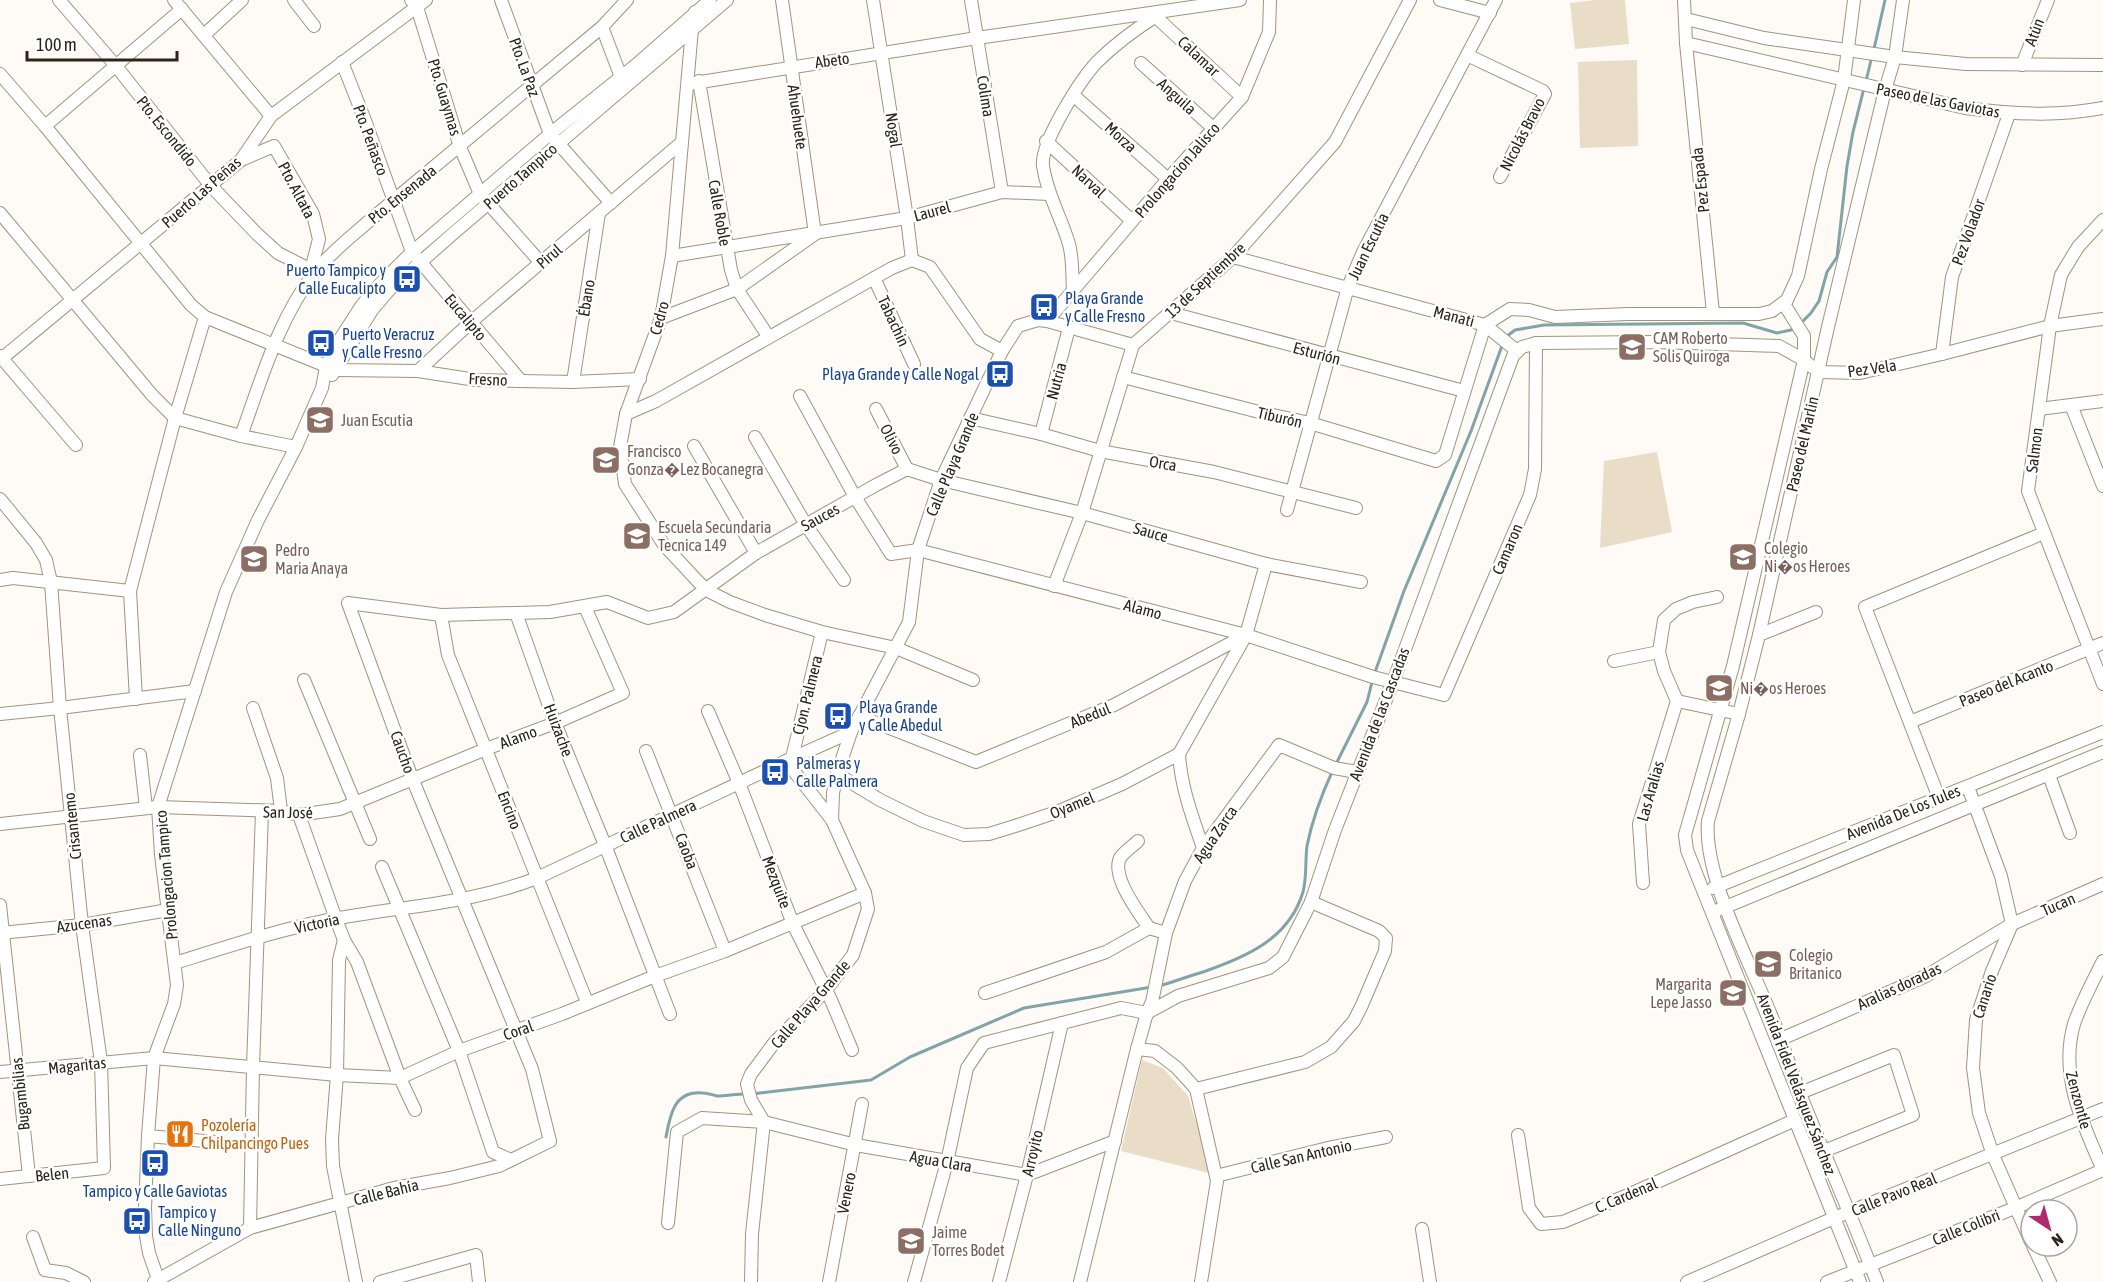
<svg xmlns="http://www.w3.org/2000/svg" width="2103" height="1282" viewBox="0 0 2103 1282" font-family="'Asap Condensed',sans-serif">
  <rect width="100%" height="100%" fill="#fefaf5"/>
  <!-- green -->
  <g fill="#e9ddc8">
    <path d="M1595 0H1625L1629 44 1575 49 1570 3Z"/>
    <path d="M1637 60 1638 146 1580 148 1578 62Z"/>
    <path d="M1657 452 1672 532 1600 548 1604 461Z"/>
    <path d="M1142 1060 1163 1068 1188 1096 1210 1166 1209 1173 1121 1151Z"/>
  </g>
  <g fill="none" stroke-linecap="round" stroke-linejoin="round">
    <!-- stream -->
    <g stroke="#80a5a9" stroke-width="3">
      <path d="M1874 49 1885 0"/>
      <path d="M1866 81 1872 56"/>
      <path d="M1801 323 1811 313 1819 301 1827 272 1837 257 1847 166 1853 132 1864 88"/>
      <path d="M1506 337 1515 330 1544 325 1743 323 1777 333 1791 330 1796 327"/>
      <path d="M1374 675 1404 591 1471 431 1503 343"/>
      <path d="M1335 766 1367 702 1372 682"/>
      <path d="M1159 986C1174 982 1188 976 1203 972 1246 957 1289 939 1303 892 1307 877 1305 861 1307 846 1312 820 1321 796 1332 772"/>
      <path d="M752 1094 871 1080 910 1057 1024 1008 1152 987"/>
      <path d="M666 1137C670 1115 674 1090 703 1093 708 1093 712 1095 717 1096 726 1096 736 1094 746 1094"/>
    </g>
    <!-- minor casing -->
    <g stroke="#a2947c" stroke-width="14">
      <g id="minor">
        <path d="M59 0 116 66 211 186 257 234 278 253 315 272"/>
        <path d="M174 0 271 116"/>
        <path d="M294 0 314 26"/>
        <path d="M411 0 417 7 460 147 480 194 541 263"/>
        <path d="M501 0 550 134 611 203"/>
        <path d="M873 0 907 218 912 260"/>
        <path d="M971 0 1002 192"/>
        <path d="M1440 0 1490 13"/>
        <path d="M1684 0 1686 43 1713 313"/>
        <path d="M695 12 692 29 672 256 661 318 626 414 620 447 625 484 664 545 706 590 730 602 765 615 822 632 896 648 973 680"/>
        <path d="M1155 16 1242 97"/>
        <path d="M1686 19 1764 38 1895 57 1966 64 2103 65"/>
        <path d="M602 27 621 77"/>
        <path d="M204 35 242 0"/>
        <path d="M1686 43 1965 108C2012 114 2056 117 2103 108"/>
        <path d="M1467 55 1543 91 1545 94 1500 177"/>
        <path d="M342 62 366 123 412 252 521 381"/>
        <path d="M1141 63 1213 128"/>
        <path d="M2022 65 2048 0"/>
        <path d="M0 74 45 126 191 305 205 317 336 370 418 371 476 380 573 382 640 379"/>
        <path d="M699 81 731 270 737 289 768 336"/>
        <path d="M688 84 977 38 1240 0"/>
        <path d="M1073 95 1168 179"/>
        <path d="M45 126 182 9"/>
        <path d="M1046 141 1132 221"/>
        <path d="M241 160 274 146 313 214 319 239 311 270"/>
        <path d="M0 213 152 395 175 418 241 436 296 447"/>
        <path d="M2103 220 2078 247 2061 275 2050 326 2028 491 2103 684"/>
        <path d="M672 256 907 218 1002 192 1049 194"/>
        <path d="M1233 257 1485 325 1517 351"/>
        <path d="M874 278 914 364"/>
        <path d="M1073 290C1072 275 1073 258 1069 244 1061 217 1047 194 1043 166 1040 143 1081 79 1097 62 1116 43 1137 28 1159 14"/>
        <path d="M1784 304 1804 336V360L1733 666 1685 835 1687 850 1696 873 1860 1282"/>
        <path d="M1171 313 1464 391"/>
        <path d="M661 318 737 289 815 234 782 0"/>
        <path d="M1047 321 1168 179 1242 97 1269 32 1270 0"/>
        <path d="M1485 325 1510 309 1529 310 1555 317 1628 314H1759L1772 311 1787 300 1798 276 1821 169 1844 80 1854 0"/>
        <path d="M1942 354 1952 277 2009 114"/>
        <path d="M0 356 76 445"/>
        <path d="M0 360 241 160 271 116 426 0"/>
        <path d="M418 371 471 322 682 142"/>
        <path d="M332 375 372 310 390 289 456 231 727 0"/>
        <path d="M1123 377 1263 413 1310 423 1436 461 1445 455 1485 325"/>
        <path d="M573 382 599 213"/>
        <path d="M800 396 855 497 891 554 918 550 1246 635 1373 677 1444 695 1530 495 1535 469 1536 343"/>
        <path d="M2071 405 2103 486"/>
        <path d="M876 409 907 469"/>
        <path d="M2039 409 2103 401"/>
        <path d="M626 414 656 401 892 268 912 260 930 267 980 339 1002 351"/>
        <path d="M970 418 1041 434 1100 451 1214 472 1356 508"/>
        <path d="M1041 434 1069 328"/>
        <path d="M241 436C261 381 278 319 315 272 330 253 351 237 369 221L602 27 627 0"/>
        <path d="M755 437 806 525 844 580"/>
        <path d="M694 446 756 553"/>
        <path d="M0 499 36 543 46 560 51 582 60 708 82 925 101 1062 104 1168 0 1179"/>
        <path d="M1287 510 1348 287 1363 252 1496 0"/>
        <path d="M0 580 13 578 130 591"/>
        <path d="M1054 586 1082 513 1133 345 1233 257 1335 142 1410 0"/>
        <path d="M516 613 555 723 605 845 670 1014"/>
        <path d="M441 615 448 655 587 1002"/>
        <path d="M1759 635 1816 612"/>
        <path d="M1614 661 1659 652"/>
        <path d="M304 680 370 839"/>
        <path d="M136 699 130 591 175 418 205 317"/>
        <path d="M1677 701 1739 714"/>
        <path d="M253 708 277 778 281 811"/>
        <path d="M708 711 739 783 793 924 831 1000 852 1050"/>
        <path d="M0 714 60 708 195 691"/>
        <path d="M859 716 976 762 1114 705 1244 636"/>
        <path d="M1910 722 2103 643"/>
        <path d="M646 751 725 951"/>
        <path d="M1179 754C1181 787 1192 816 1203 848"/>
        <path d="M140 755 146 808"/>
        <path d="M792 758 822 632"/>
        <path d="M786 761 832 820"/>
        <path d="M837 774 880 800 923 821 964 835 989 834 1015 826 1057 812 1122 784 1179 754 1246 635 1266 564"/>
        <path d="M2049 775 2070 833"/>
        <path d="M1968 787 2001 876 2012 924 1992 971 1976 1020 1973 1068 1979 1113 1993 1155 2031 1242"/>
        <path d="M1939 798 1865 607 2044 533"/>
        <path d="M299 815 336 919 344 940 357 962 400 1078 415 1110"/>
        <path d="M0 824 158 807 281 811 299 815 340 809 486 749 555 723 623 693 585 607"/>
        <path d="M1138 841C1133 846 1124 852 1120 858 1111 877 1139 913 1149 928"/>
        <path d="M382 867 459 1051 493 1152 511 1160"/>
        <path d="M1643 883 1639 824 1677 701 1664 671 1659 652 1664 620 1676 609 1693 602 1717 597"/>
        <path d="M1713 888 2103 732"/>
        <path d="M0 905 29 1176"/>
        <path d="M1718 910 2103 752"/>
        <path d="M0 933 82 925 168 910"/>
        <path d="M344 940 339 960 337 1075 332 1139 333 1166 356 1282"/>
        <path d="M2103 961C2093 981 2081 1003 2074 1024 2059 1075 2083 1125 2103 1170"/>
        <path d="M175 963C229 946 283 928 339 918 406 906 473 903 537 878L786 761 851 732"/>
        <path d="M985 993 1106 952 1149 928 1166 933"/>
        <path d="M1147 1013 1178 996 1269 968 1283 957 1311 902 1335 830 1393 682 1513 356 1522 347 1536 343 1656 342 1779 346 1804 360 1818 372 1860 373 1942 354 2050 326 2103 319"/>
        <path d="M1781 1039 1926 976 2012 924 2103 884"/>
        <path d="M1137 1049 1155 1051 1177 1068 1196 1089 1217 1181 1201 1282"/>
        <path d="M0 1072 154 1058 337 1075 400 1078 459 1051 562 1014 655 976 725 951 865 893"/>
        <path d="M1196 1089 1305 1062 1331 1047 1354 1021 1362 1005 1385 951 1386 938 1379 931 1311 902"/>
        <path d="M1800 1093 1894 1055 1913 1115 1824 1151"/>
        <path d="M1518 1135 1529 1208 1541 1224 1563 1222 1628 1195 1795 1120"/>
        <path d="M148 1136 216 1142"/>
        <path d="M1216 1176 1328 1148 1386 1137"/>
        <path d="M668 1223 677 1132 702 1118 764 1122 856 1145 1027 1175 1115 1141"/>
        <path d="M250 1228 253 1067 262 812"/>
        <path d="M1422 1229 1430 1282"/>
        <path d="M33 1237 45 1270 66 1273 84 1282"/>
        <path d="M2033 1246 2050 1282"/>
        <path d="M154 1282 250 1228 394 1188 450 1178 499 1166 550 1141 532 1069 412 778 348 603 441 615 550 612 607 602 648 618 674 612 756 553 876 485 907 469 941 480 1082 513 1266 564 1361 582"/>
        <path d="M159 1282 149 1253 146 1236 145 1208 148 1136 154 1058 174 1004 177 985 161 855 158 807 226 592 258 520 296 447 322 388 326 367 340 339 362 305 381 283 412 252 550 134 636 65 710 0"/>
        <path d="M380 1282 476 1255 479 1282"/>
        <path d="M751 1282 752 1234 764 1122 751 1100 747 1084 751 1074 774 1043 826 990 853 955 868 909 865 893 832 820 833 793 837 774 851 732 909 622 918 550 941 480 1002 351 1018 326 1038 320 1047 321 1133 345"/>
        <path d="M829 1282 862 1104"/>
        <path d="M914 1282 947 1162 967 1068 984 1043 1121 1008 1147 1013"/>
        <path d="M999 1282 1027 1175 1062 1023"/>
        <path d="M1080 1282 1137 1049 1147 1013 1152 1002 1166 933 1185 881 1203 848 1279 745 1334 768 1357 772"/>
        <path d="M1687 1282 1834 1218 2103 1109"/>
        <path d="M1827 1282 2015 1208 2103 1170"/>
        <path d="M1877 1282C1853 1220 1826 1158 1801 1096 1791 1069 1782 1041 1771 1015 1750 962 1703 876 1708 821L1739 714 1759 635 1828 327 1885 90 1895 57 1903 0"/>
      </g>
    </g>
    <!-- minor -->
    <use href="#minor" stroke="#fff" stroke-width="12"/>
  </g>
  <!-- icons -->
  <defs>
    <g id="bus-square" transform="scale(1.5)"><rect x="-9" y="-9" width="18" height="18" rx="4" fill="#1a4fb4" stroke="#fff"/><path d="M-5-6H5V4H4V6H2V4H-2V6H-4V4H-5ZM-3.5-4V0h7V-4ZM-3.5 1.2v1.5H-2V1.2ZM2 1.2v1.5H3.5V1.2Z" fill="#fff"/></g>
    <g id="school-square" transform="scale(1.5)"><rect x="-9" y="-9" width="18" height="18" rx="4" fill="#8d6e63" stroke="#fff"/><path d="M0-5L7-2L0 1L-7-2ZM-4 1L0 2.5L4 1V4Q0 6-4 4Z" fill="#fff"/></g>
    <g id="university-square" transform="scale(1.5)"><rect x="-9" y="-9" width="18" height="18" rx="4" fill="#8d6e63" stroke="#fff"/><path d="M0-5L7-2L0 1L-7-2ZM-4 1L0 2.5L4 1V4Q0 6-4 4Z" fill="#fff"/></g>
    <g id="restaurant-square" transform="scale(1.5)"><rect x="-9" y="-9" width="18" height="18" rx="4" fill="#e8710a" stroke="#fff"/><path d="M-5-6h1v4h1v-4h1v4h1v-4h1v5L-1.5 .5V6h-2V.5L-5-1ZM5-6V6H3V1.5H1.5Q1.5-4 5-6Z" fill="#fff"/></g>
  </defs>
  <g fill-rule="evenodd">
    <use href="#bus-square" x="407" y="279"/>
    <use href="#bus-square" x="1044" y="307"/>
    <use href="#bus-square" x="321" y="343"/>
    <use href="#school-square" x="1632" y="347"/>
    <use href="#bus-square" x="1000" y="374"/>
    <use href="#school-square" x="320" y="420"/>
    <use href="#school-square" x="606" y="460"/>
    <use href="#school-square" x="637" y="536"/>
    <use href="#university-square" x="1743" y="557"/>
    <use href="#school-square" x="254" y="559"/>
    <use href="#school-square" x="1719" y="688"/>
    <use href="#bus-square" x="838" y="716"/>
    <use href="#bus-square" x="775" y="772"/>
    <use href="#university-square" x="1768" y="964"/>
    <use href="#school-square" x="1733" y="993"/>
    <use href="#restaurant-square" x="180" y="1134"/>
    <use href="#bus-square" x="155" y="1163"/>
    <use href="#bus-square" x="137" y="1221"/>
    <use href="#school-square" x="911" y="1241"/>
  </g>
  <g text-anchor="middle" dominant-baseline="central" stroke-width="5" stroke-linejoin="round" paint-order="stroke">
    <!-- street labels -->
    <g font-size="16" fill="#2a241a" stroke="#fff">
      <text transform="translate(2034 32) rotate(-69)">Atún</text>
      <text transform="translate(1199 56) rotate(43)">Calamar</text>
      <text transform="translate(832 60) rotate(-8)">Abeto</text>
      <text transform="translate(525 67) rotate(70)">Pto. La Paz</text>
      <text transform="translate(986 96) rotate(81)">Colima</text>
      <text transform="translate(1177 96) rotate(42)">Anguila</text>
      <text transform="translate(445 97) rotate(73)">Pto. Guaymas</text>
      <text transform="translate(1938 100) rotate(11)">Paseo de las Gaviotas</text>
      <text transform="translate(798 117) rotate(82)">Ahuehuete</text>
      <text transform="translate(894 130) rotate(82)">Nogal</text>
      <text transform="translate(167 131) rotate(51)">Pto. Escondido</text>
      <text transform="translate(1522 134) rotate(-63)">Nicolás Bravo</text>
      <text transform="translate(1121 137) rotate(42)">Morza</text>
      <text transform="translate(371 140) rotate(70)">Pto. Peñasco</text>
      <text transform="translate(1177 170) rotate(-49)">Prolongacion Jalisco</text>
      <text transform="translate(520 176) rotate(-41)">Puerto Tampico</text>
      <text transform="translate(1700 180) rotate(-96)">Pez Espada</text>
      <text transform="translate(1089 181) rotate(43)">Narval</text>
      <text transform="translate(297 190) rotate(62)">Pto. Altata</text>
      <text transform="translate(201 192) rotate(-41)">Puerto Las Peñas</text>
      <text transform="translate(402 194) rotate(-39)">Pto. Ensenada</text>
      <text transform="translate(932 211) rotate(-15)">Laurel</text>
      <text transform="translate(720 213) rotate(80)">Calle Roble</text>
      <text transform="translate(1968 232) rotate(-70)">Pez Volador</text>
      <text transform="translate(1368 246) rotate(-64)">Juan Escutia</text>
      <text transform="translate(549 256) rotate(-41)">Pirul</text>
      <text transform="translate(1205 280) rotate(-43)">13 de Septiembre</text>
      <text transform="translate(586 298) rotate(-81)">Ébano</text>
      <text transform="translate(1454 316) rotate(15)">Manati</text>
      <text transform="translate(466 317) rotate(50)">Eucalipto</text>
      <text transform="translate(659 318) rotate(-75)">Cedro</text>
      <text transform="translate(894 321) rotate(65)">Tabachin</text>
      <text transform="translate(1317 353) rotate(15)">Esturión</text>
      <text transform="translate(1872 368) rotate(-8)">Pez Vela</text>
      <text transform="translate(488 379) rotate(3)">Fresno</text>
      <text transform="translate(1056 381) rotate(-75)">Nutria</text>
      <text transform="translate(1280 417) rotate(13)">Tiburón</text>
      <text transform="translate(892 439) rotate(63)">Olivo</text>
      <text transform="translate(1802 444) rotate(-77)">Paseo del Marlin</text>
      <text transform="translate(2034 450) rotate(-83)">Salmon</text>
      <text transform="translate(1163 463) rotate(10)">Orca</text>
      <text transform="translate(952 464) rotate(-67)">Calle Playa Grande</text>
      <text transform="translate(820 517) rotate(-29)">Sauces</text>
      <text transform="translate(1151 532) rotate(16)">Sauce</text>
      <text transform="translate(1507 549) rotate(-67)">Camaron</text>
      <text transform="translate(1143 609) rotate(15)">Alamo</text>
      <text transform="translate(2006 683) rotate(-22)">Paseo del Acanto</text>
      <text transform="translate(807 695) rotate(-76)">Cjon. Palmera</text>
      <text transform="translate(1379 714) rotate(-69)">Avenida de las Cascadas</text>
      <text transform="translate(1090 715) rotate(-22)">Abedul</text>
      <text transform="translate(559 730) rotate(69)">Huizache</text>
      <text transform="translate(518 737) rotate(-20)">Alamo</text>
      <text transform="translate(403 752) rotate(70)">Caucho</text>
      <text transform="translate(1650 791) rotate(-74)">Las Aralias</text>
      <text transform="translate(1072 805) rotate(-22)">Oyamel</text>
      <text transform="translate(510 810) rotate(69)">Encino</text>
      <text transform="translate(288 812) rotate(1)">San José</text>
      <text transform="translate(1903 812) rotate(-22)">Avenida De Los Tules</text>
      <text transform="translate(658 821) rotate(-25)">Calle Palmera</text>
      <text transform="translate(72 826) rotate(-96)">Crisantemo</text>
      <text transform="translate(1215 834) rotate(-56)">Agua Zarca</text>
      <text transform="translate(687 851) rotate(69)">Caoba</text>
      <text transform="translate(166 875) rotate(-95)">Prolongacion Tampico</text>
      <text transform="translate(777 882) rotate(69)">Mezquite</text>
      <text transform="translate(2058 904) rotate(-24)">Tucan</text>
      <text transform="translate(84 923) rotate(-8)">Azucenas</text>
      <text transform="translate(317 923) rotate(-12)">Victoria</text>
      <text transform="translate(1899 986) rotate(-25)">Aralias doradas</text>
      <text transform="translate(1984 996) rotate(-72)">Canario</text>
      <text transform="translate(810 1004) rotate(-49)">Calle Playa Grande</text>
      <text transform="translate(518 1030) rotate(-19)">Coral</text>
      <text transform="translate(77 1065) rotate(-6)">Magaritas</text>
      <text transform="translate(1797 1084) rotate(69)">Avenida Fidel Velásquez Sánchez</text>
      <text transform="translate(20 1094) rotate(-96)">Bugambilias</text>
      <text transform="translate(2079 1100) rotate(75)">Zenzontle</text>
      <text transform="translate(1032 1153) rotate(-77)">Arroyito</text>
      <text transform="translate(1301 1156) rotate(-13)">Calle San Antonio</text>
      <text transform="translate(941 1161) rotate(10)">Agua Clara</text>
      <text transform="translate(52 1174) rotate(-6)">Belen</text>
      <text transform="translate(386 1192) rotate(-14)">Calle Bahía</text>
      <text transform="translate(846 1193) rotate(-79)">Venero</text>
      <text transform="translate(1894 1194) rotate(-22)">Calle Pavo Real</text>
      <text transform="translate(1626 1195) rotate(-23)">C. Cardenal</text>
      <text transform="translate(1966 1227) rotate(-22)">Calle Colibri</text>
    </g>
    <!-- transit labels -->
    <g font-size="16" fill="#164399" stroke="#fff" text-anchor="start">
      <text x="386" y="270" text-anchor="end">Puerto Tampico y<tspan x="386" dy="18">Calle Eucalipto</tspan></text>
      <text x="1065" y="298">Playa Grande<tspan x="1065" dy="18">y Calle Fresno</tspan></text>
      <text x="342" y="334">Puerto Veracruz<tspan x="342" dy="18">y Calle Fresno</tspan></text>
      <text x="979" y="374" text-anchor="end">Playa Grande y Calle Nogal</text>
      <text x="859" y="707">Playa Grande<tspan x="859" dy="18">y Calle Abedul</tspan></text>
      <text x="796" y="763">Palmeras y<tspan x="796" dy="18">Calle Palmera</tspan></text>
      <text x="155" y="1191" text-anchor="middle">Tampico y Calle Gaviotas</text>
      <text x="158" y="1212">Tampico y<tspan x="158" dy="18">Calle Ninguno</tspan></text>
    </g>
    <!-- education labels -->
    <g font-size="16" fill="#785e54" stroke="#fff" text-anchor="start">
      <text x="1653" y="338">CAM Roberto<tspan x="1653" dy="18">Solis Quiroga</tspan></text>
      <text x="341" y="420">Juan Escutia</text>
      <text x="627" y="451">Francisco<tspan x="627" dy="18">Gonza�Lez Bocanegra</tspan></text>
      <text x="658" y="527">Escuela Secundaria<tspan x="658" dy="18">Tecnica 149</tspan></text>
      <text x="1764" y="548">Colegio<tspan x="1764" dy="18">Ni�os Heroes</tspan></text>
      <text x="275" y="550">Pedro<tspan x="275" dy="18">Maria Anaya</tspan></text>
      <text x="1740" y="688">Ni�os Heroes</text>
      <text x="1789" y="955">Colegio<tspan x="1789" dy="18">Britanico</tspan></text>
      <text x="1712" y="984" text-anchor="end">Margarita<tspan x="1712" dy="18">Lepe Jasso</tspan></text>
      <text x="932" y="1232">Jaime<tspan x="932" dy="18">Torres Bodet</tspan></text>
    </g>
    <!-- food labels -->
    <g font-size="16" fill="#c56008" stroke="#fff" text-anchor="start">
      <text x="201" y="1125">Pozolería<tspan x="201" dy="18">Chilpancingo Pues</tspan></text>
    </g>
  </g>
  <!-- north arrow -->
  <g transform="translate(2049 1228) rotate(144)"><circle r="28" fill="#ffffff" stroke="#aaa7a3" stroke-width="1.5"/>
  <path d="M0-4.5L10 22L0 15L-10 22Z" fill="#b22a6b"/>
  <text y="-9" font-size="16" font-weight="bold" text-anchor="middle" fill="#2a241a">N</text>
  </g>
  <!-- scale -->
  <path d="M27 51v9h150v-9" fill="none" stroke="#2a241a" stroke-width="3"/>
  <text x="36" y="51" font-size="18" fill="#2a241a" stroke="#ffffff" stroke-width="4.5" paint-order="stroke">100 m</text>
</svg>
